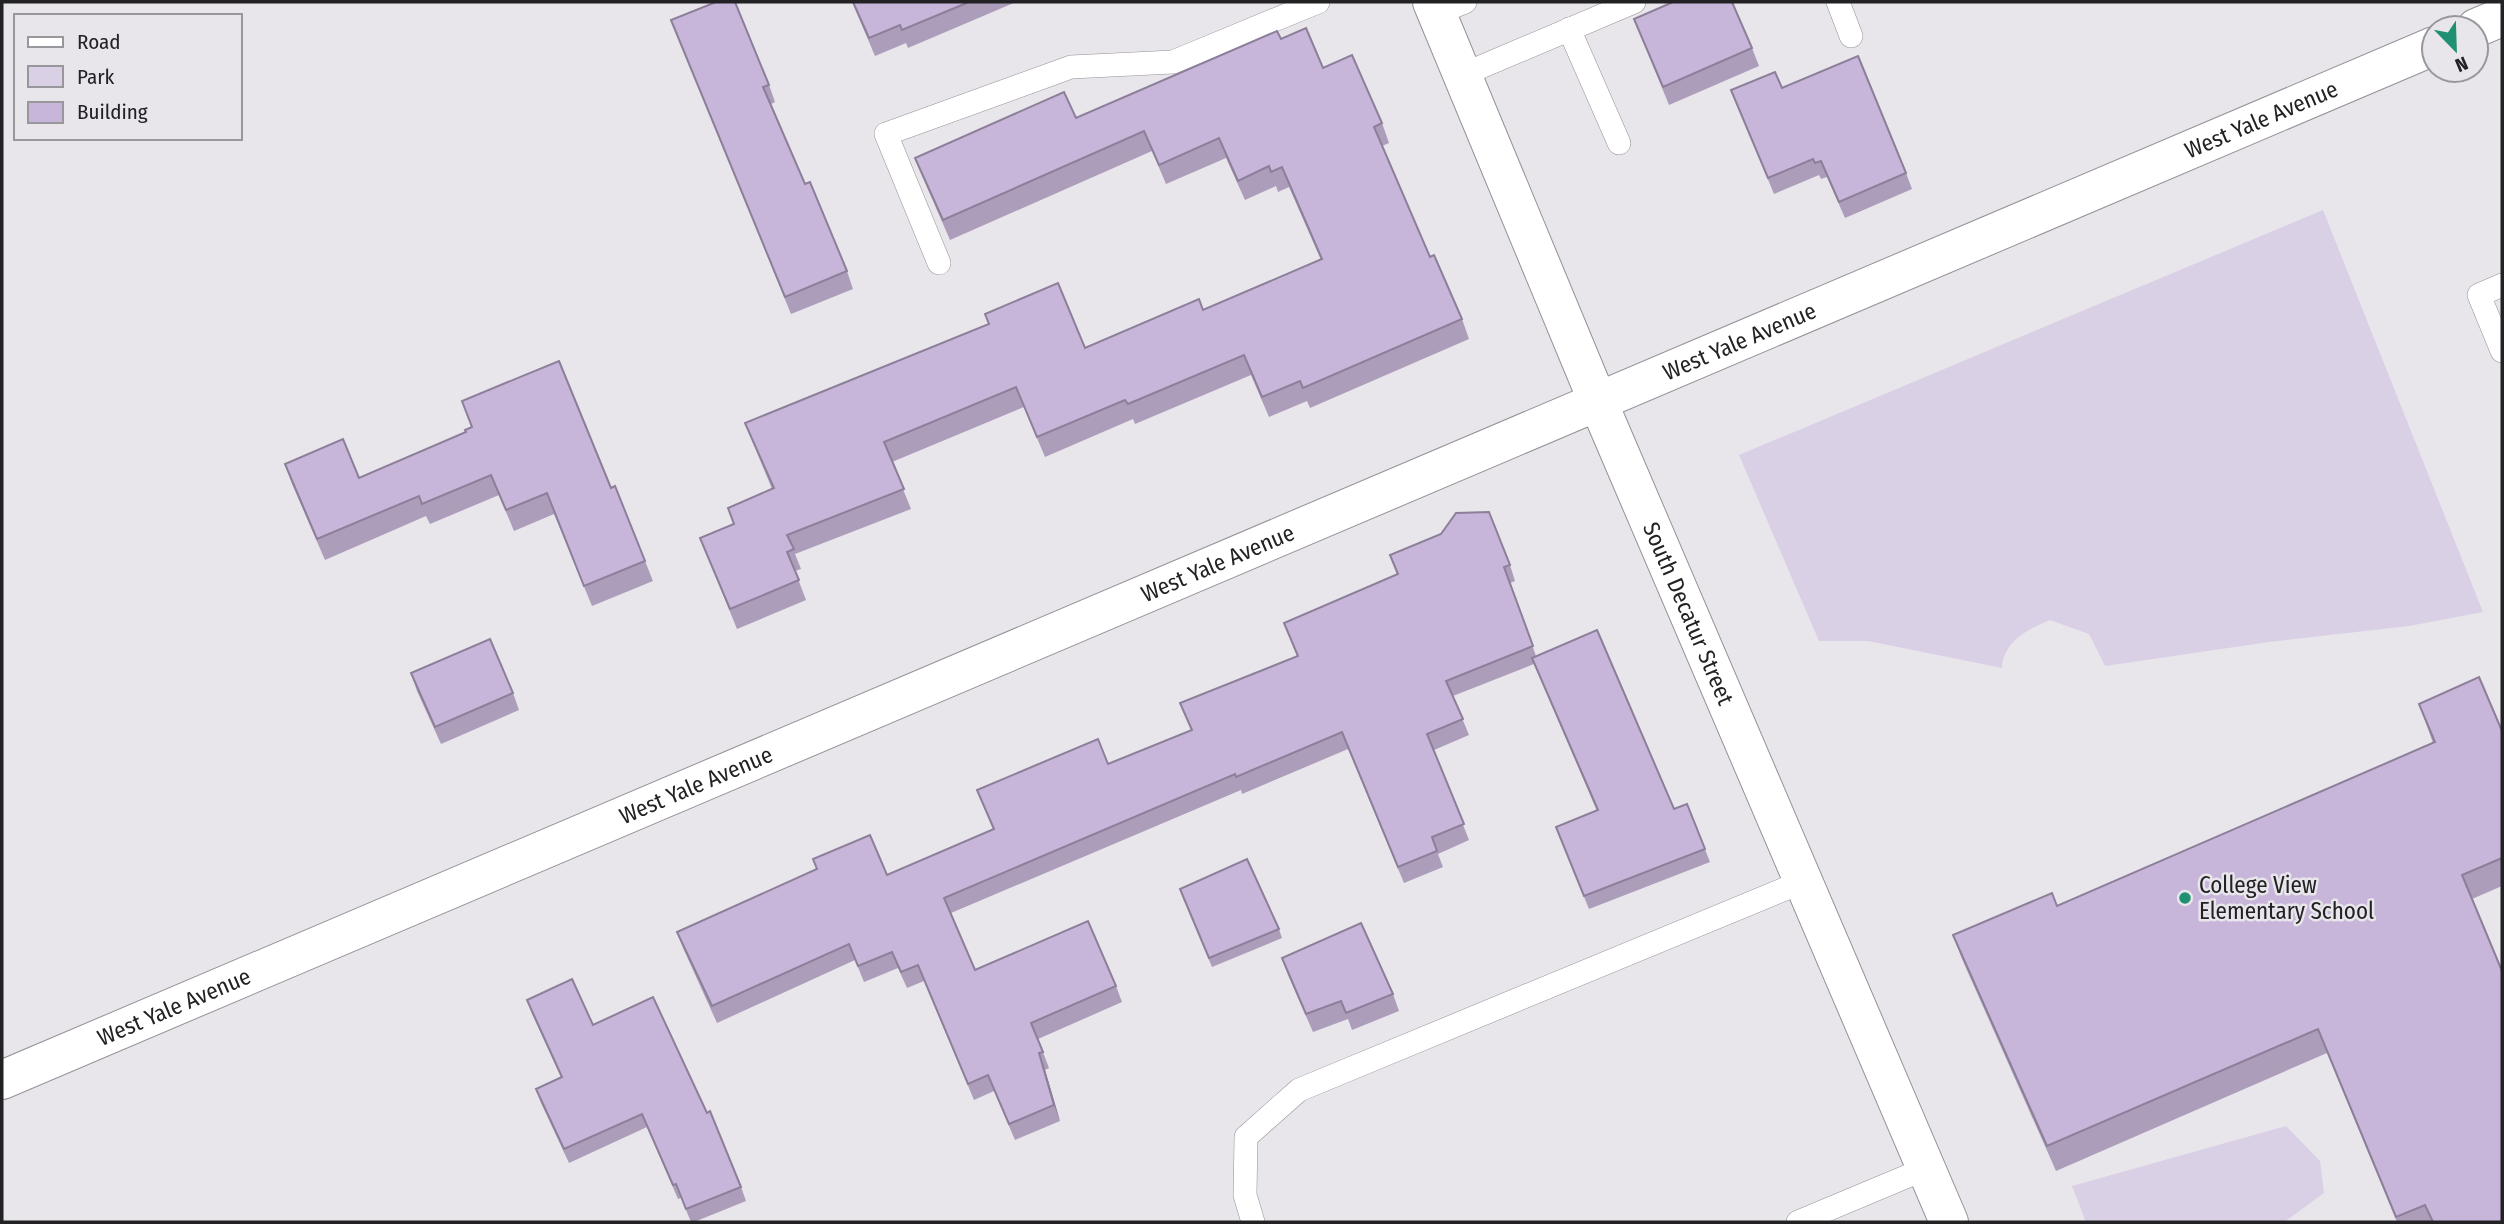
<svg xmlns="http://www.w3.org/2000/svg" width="2504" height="1224" viewBox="0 0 2504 1224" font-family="'Fira Sans Condensed',sans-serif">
  <rect width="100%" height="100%" fill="#e8e5eb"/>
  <!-- green -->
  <g fill="#dad0e6">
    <path d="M2323 210 2483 612 2409 626 2269 642 2105 666 2089 634 2050 620C2028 629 2003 642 2002 668L1868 641H1819L1739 455Z"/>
    <path d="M2286 1126 2320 1161 2324 1193 2287 1220 2282 1222H2086L2072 1186Z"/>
  </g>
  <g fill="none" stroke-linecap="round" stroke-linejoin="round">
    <!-- lane casing -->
    <g stroke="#949197" stroke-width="24">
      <g id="lane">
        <path d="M1838 2 1851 36"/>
        <path d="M1437 13 1465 2"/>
        <path d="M1569 29 1619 143"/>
        <path d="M1462 75 1634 2"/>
        <path d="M939 263 886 134 1071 67 1173 62 1318 2"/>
        <path d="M2502 285 2479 295 2502 351"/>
        <path d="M1253 1222 1245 1195 1246 1137 1299 1090 1804 881"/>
        <path d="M1798 1222 1927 1168"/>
      </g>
    </g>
    <!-- street casing -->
    <g stroke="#949197" stroke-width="40">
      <g id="street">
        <path id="s1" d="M1432 2 1598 402 1949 1222"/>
        <path d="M2476 28 2502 17"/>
        <path id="s2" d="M2 1080 2434 46"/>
      </g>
    </g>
    <!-- lane -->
    <use href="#lane" stroke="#fff" stroke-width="23"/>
    <!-- street -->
    <use href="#street" stroke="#fff" stroke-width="38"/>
  </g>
  <!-- wall -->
  <g fill="#ac9dbb">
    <path d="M852 2H1016L908 48 906 43 875 56Z"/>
    <path d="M1634 19 1752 48 1759 66 1669 105Z"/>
    <path d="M671 20 769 85 775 102 771 104 805 184 847 271 853 289 791 314Z"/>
    <path d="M1281 39 1323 68 1382 123 1389 143 1382 146 1430 257 1462 319 1469 339 1310 408 1307 401 1269 417 1251 375 1135 424 1133 419 1045 457 1024 407 892 462 911 509 795 554 801 569 795 571 806 600 737 629 700 538 734 524 728 508 772 489 753 443 745 423 1085 348 1203 310 1321 260 1289 187 1278 192 1276 186 1245 200 1226 158 1166 184 1152 151 950 240 923 178 915 158 1076 118Z"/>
    <path d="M1782 88 1906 173 1912 189 1845 218 1827 177 1821 179 1819 175 1774 194 1731 90Z"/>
    <path d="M462 401 611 488 645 561 653 581 592 606 554 514 514 531 499 495 430 524 426 516 325 560 292 484 285 464 359 478 466 432 472 427Z"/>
    <path d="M1390 555 1510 565 1515 581 1510 583 1536 656 1674 809 1687 804 1710 862 1589 909 1561 840 1597 811 1534 664 1453 696 1469 735 1434 750 1469 840 1438 854 1443 867 1404 883 1348 749 1242 794 1241 790 951 913 975 970 1116 986 1122 1002 1038 1039 1049 1068 1045 1070 1060 1121 1015 1140 994 1091 974 1100 924 981 907 988 898 968 864 982 855 960 717 1023 683 948 677 932 887 875 993 829 977 790 1108 764 1191 730 1180 703 1297 656 1284 623 1397 575Z"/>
    <path d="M411 673 513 693 519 710 441 744 417 691Z"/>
    <path d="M2419 704 2502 731V886L2472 899 2502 1222H2397L2327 1053 2056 1171 1962 959 1953 935 2057 906 2433 743Z"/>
    <path d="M1183 898 1279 929 1282 938 1212 967Z"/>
    <path d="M1282 958 1393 994 1399 1011 1352 1030 1348 1019 1313 1032 1288 975Z"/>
    <path d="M527 1000 593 1025 741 1187 746 1201 694 1222H691L681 1198 678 1199 647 1127 569 1163 541 1103 536 1089 561 1077 532 1014Z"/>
  </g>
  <!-- shaded-wall -->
  <path fill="#8c7f99" d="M1039 1053 1045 1070 1060 1121 1054 1105Z"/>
  <!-- building -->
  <g fill="#c8b6da" stroke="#8c7f99" stroke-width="2">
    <path d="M716 2H735L769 85 763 87 805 184 810 182 847 271 785 297 671 20Z"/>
    <path d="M853 2H969L902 30 900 25 869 38Z"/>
    <path d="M1673 2H1732L1752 48 1663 87 1634 19Z"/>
    <path d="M1306 28 1323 68 1352 55 1382 123 1374 127 1430 257 1434 255 1462 319 1303 388 1300 381 1262 397 1244 355 1128 404 1125 400 1037 437 1016 387 884 442 904 489 787 535 794 549 787 552 799 580 730 609 700 538 734 524 728 508 774 488 745 423 989 324 985 314 1058 283 1085 348 1199 299 1203 310 1322 259 1282 167 1271 172 1269 166 1238 181 1219 138 1159 165 1144 131 943 220 915 158 1064 92 1076 118 1277 31 1281 39Z"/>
    <path d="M1858 56 1906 173 1839 202 1821 161 1815 163 1813 159 1768 178 1731 90 1775 72 1782 88Z"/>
    <path d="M559 361 611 488 615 486 645 561 584 586 547 493 506 510 491 475 422 504 419 496 317 539 285 464 343 439 359 478 466 432 465 430 472 427 462 401Z"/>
    <path d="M1489 512 1510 565 1504 567 1533 646 1446 681 1463 719 1427 734 1464 824 1432 837 1437 851 1398 867 1342 732 1236 777 1235 774 944 898 975 970 1088 921 1116 986 1031 1023 1043 1052 1039 1053 1054 1105 1009 1124 988 1075 968 1084 918 965 901 972 892 952 858 966 849 944 712 1006 677 932 817 869 813 859 870 835 887 875 994 829 977 790 1098 739 1108 764 1192 730 1180 703 1298 656 1284 623 1398 574 1390 555 1441 534 1456 513Z"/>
    <path d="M1597 630 1674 809 1687 804 1705 849 1584 896 1556 827 1598 810 1532 658Z"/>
    <path d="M490 639 513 693 435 727 411 673Z"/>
    <path d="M2479 677 2502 731V858L2462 875 2502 971V1222H2433L2425 1205 2396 1217 2318 1029 2047 1146 1953 935 2052 893 2057 906 2435 742 2419 704Z"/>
    <path d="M1247 859 1279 929 1209 958 1180 889Z"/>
    <path d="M1361 923 1393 994 1346 1013 1341 1001 1306 1014 1282 958Z"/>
    <path d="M572 979 593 1025 653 997 707 1113 710 1111 741 1187 686 1209 676 1184 673 1185 642 1114 564 1149 536 1089 562 1077 527 1000Z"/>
  </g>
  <!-- markers -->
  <circle fill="#1f9172" stroke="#e8e5eb" stroke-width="2.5" cx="2185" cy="898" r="7"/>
  <g text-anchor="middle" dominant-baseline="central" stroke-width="5" stroke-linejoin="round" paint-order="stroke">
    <!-- street labels -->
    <g font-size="23" fill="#222124" stroke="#e8e5eb">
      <text stroke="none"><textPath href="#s2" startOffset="2455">West Yale Avenue</textPath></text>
      <text stroke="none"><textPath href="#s2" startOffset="1888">West Yale Avenue</textPath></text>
      <text stroke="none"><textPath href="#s2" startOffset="1321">West Yale Avenue</textPath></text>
      <text stroke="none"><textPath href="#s1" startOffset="663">South Decatur Street</textPath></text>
      <text stroke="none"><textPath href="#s2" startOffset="754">West Yale Avenue</textPath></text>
      <text stroke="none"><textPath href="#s2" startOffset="187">West Yale Avenue</textPath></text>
    </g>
    <!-- poi labels -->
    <g font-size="23" fill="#222124" stroke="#e8e5eb" text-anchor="start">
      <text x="2199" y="885">College View<tspan x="2199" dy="26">Elementary School</tspan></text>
    </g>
  </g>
  <!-- border -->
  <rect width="2504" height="1224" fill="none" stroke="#222124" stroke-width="7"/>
  <!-- legend -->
  <rect x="14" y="14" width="228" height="126" fill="#e8e5eb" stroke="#99979b" stroke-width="2"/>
  <rect x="28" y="37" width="35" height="10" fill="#ffffff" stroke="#99979b" stroke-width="2"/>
  <text x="77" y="49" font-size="21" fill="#222124">Road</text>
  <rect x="28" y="66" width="35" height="21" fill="#dad0e6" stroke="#99979b" stroke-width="2"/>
  <text x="77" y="84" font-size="21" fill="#222124">Park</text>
  <rect x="28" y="102" width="35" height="21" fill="#c8b6da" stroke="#99979b" stroke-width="2"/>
  <text x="77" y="119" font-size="21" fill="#222124">Building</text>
  <!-- north arrow -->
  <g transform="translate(2455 49) rotate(157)"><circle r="33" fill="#e8e5eb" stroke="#99979b" stroke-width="2"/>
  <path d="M0-5L12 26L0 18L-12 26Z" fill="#1f9172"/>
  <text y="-10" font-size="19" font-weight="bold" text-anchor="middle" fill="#222124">N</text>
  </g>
</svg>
